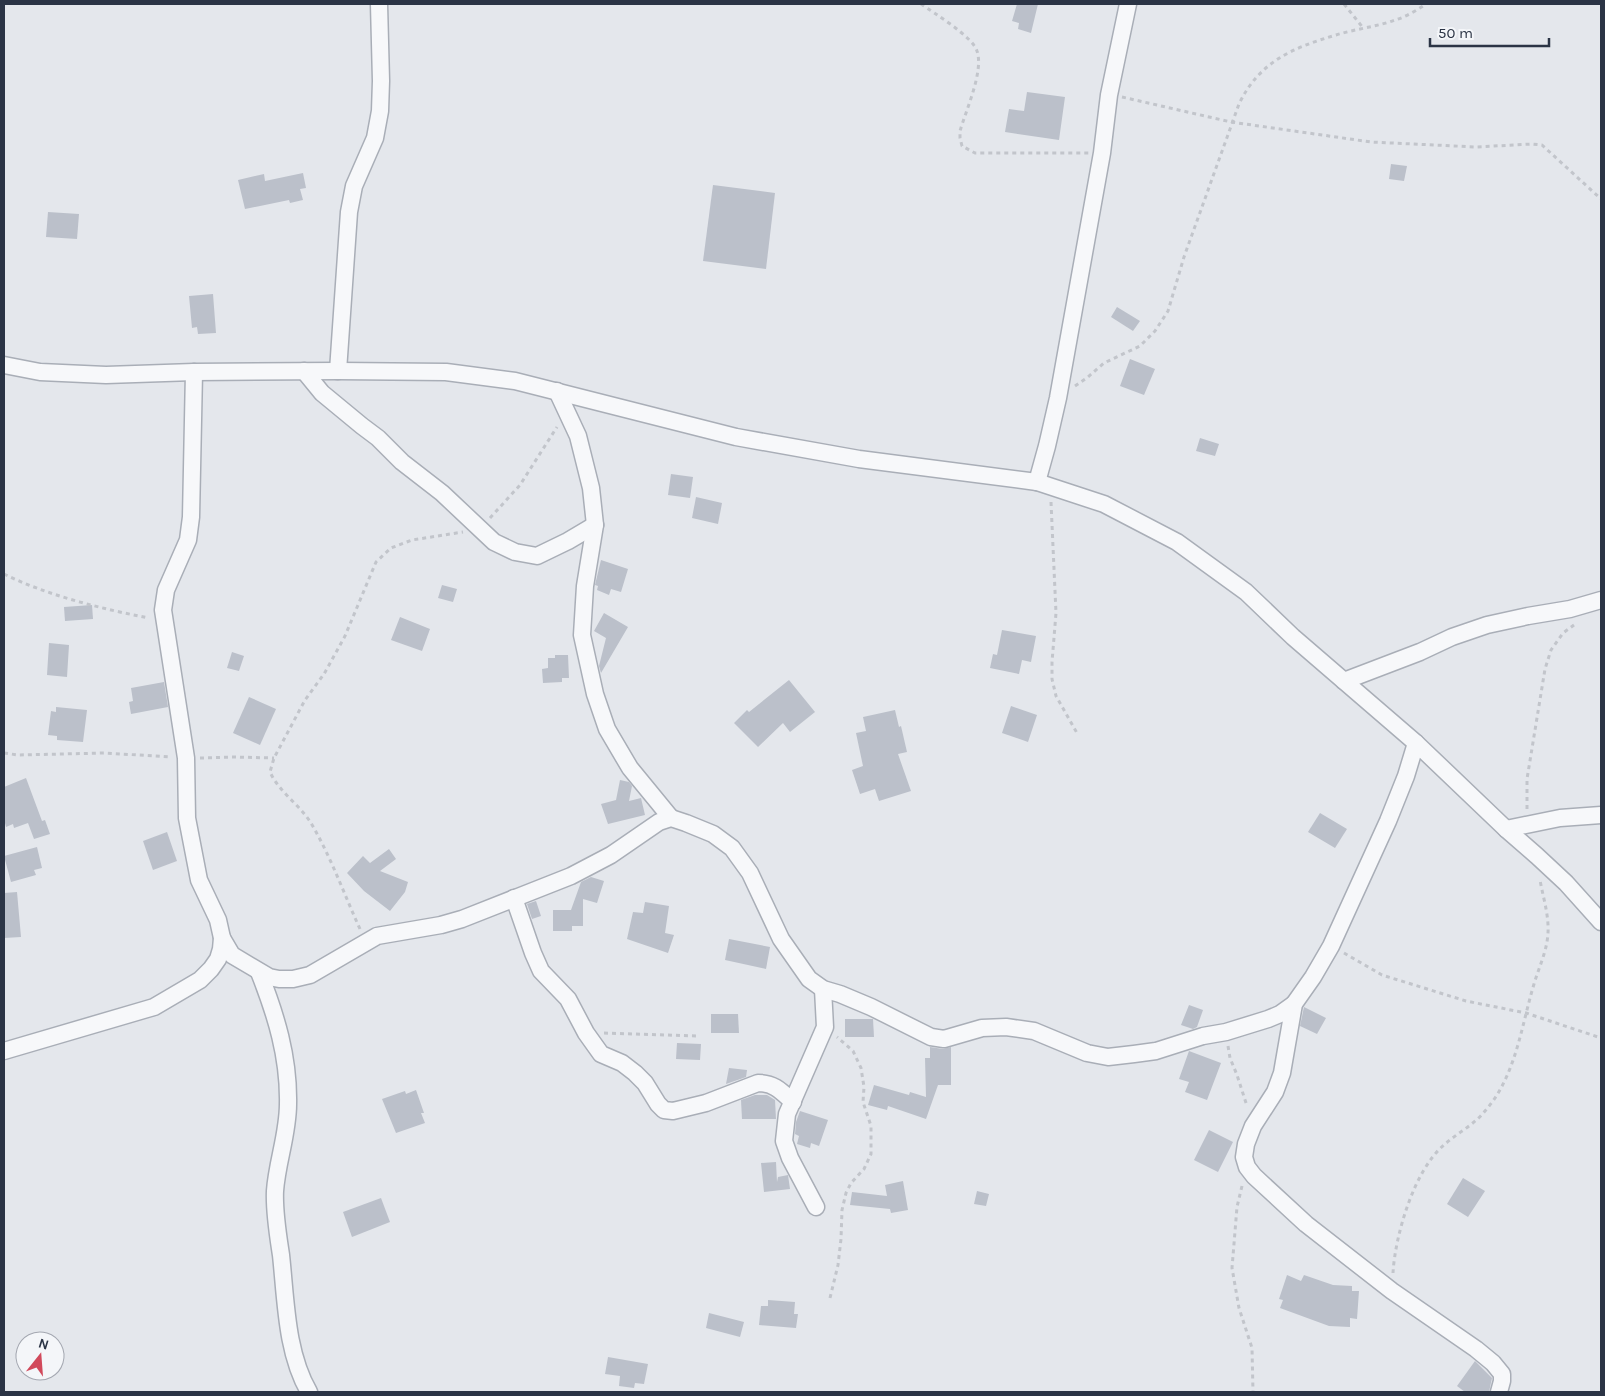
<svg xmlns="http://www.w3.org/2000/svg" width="1605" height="1396" viewBox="0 0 1605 1396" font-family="Karla,sans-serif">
  <rect width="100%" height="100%" fill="#e4e7ec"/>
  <!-- building -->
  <g fill="#bbc0ca">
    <path d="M1017 4H1038L1031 33 1018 29 1019 23 1012 21Z"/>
    <path d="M1027 92 1065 97 1059 140 1005 132 1009 109 1024 111Z"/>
    <path d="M1391 164 1407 166 1404 181 1389 179Z"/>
    <path d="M303 173 306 188 300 189 303 200 290 203 289 200 245 209 238 180 264 174 265 181Z"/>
    <path d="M713 185 775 193 766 269 703 261Z"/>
    <path d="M48 212 79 214 77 239 46 237Z"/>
    <path d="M213 294 216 333 198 334 197 327 192 328 189 296Z"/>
    <path d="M1117 307 1140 321 1133 331 1111 317Z"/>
    <path d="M1130 359 1155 369 1144 395 1120 386Z"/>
    <path d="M1200 438 1219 444 1215 456 1196 451Z"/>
    <path d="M671 474 693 477 690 498 668 495Z"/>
    <path d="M696 497 722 503 718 524 692 518Z"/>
    <path d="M601 560 628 569 621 592 611 589 609 595 597 590 598 586 595 585Z"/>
    <path d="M442 585 457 589 453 602 438 598Z"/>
    <path d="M92 605 93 619 65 621 64 607Z"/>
    <path d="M604 613 628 627 601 673 599 666 606 638 594 631Z"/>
    <path d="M400 617 430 629 422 651 391 640Z"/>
    <path d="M1002 630 1036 636 1031 662 1022 660 1019 674 990 668 993 654 997 655Z"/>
    <path d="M49 643 69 645 67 677 47 675Z"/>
    <path d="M232 652 244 656 239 671 227 668Z"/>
    <path d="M555 655H568L569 678H562V682L543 683 542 669 548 668V658H555Z"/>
    <path d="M789 680 815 712 790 732 783 723 758 747 734 723 747 710 749 712Z"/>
    <path d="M164 682 168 707 131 714 129 702 133 701 131 688Z"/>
    <path d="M249 697 276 709 260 745 233 733Z"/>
    <path d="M1011 706 1037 715 1028 742 1002 733Z"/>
    <path d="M56 707 87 710 83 742 57 740V736L48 735 51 711 56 712Z"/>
    <path d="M895 710 899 727 901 726 907 752 898 754 911 791 879 801 875 789 860 794 852 770 863 766 856 733 866 731 863 717Z"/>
    <path d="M26 778 42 821 45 820 50 834 34 839 28 823 14 828 13 824 6 827 4 819V787Z"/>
    <path d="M620 780 629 782 632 786 629 801 641 798 645 815 608 824 601 804 616 800Z"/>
    <path d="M1320 813 1347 829 1335 848 1308 832Z"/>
    <path d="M167 832 177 861 153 870 143 841Z"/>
    <path d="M37 847 42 868 34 870 36 875 11 882 4 856Z"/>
    <path d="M389 849 396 859 380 871 408 882 405 892 390 911 364 891 347 873 363 856 370 863Z"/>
    <path d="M591 877 604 881 597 903 583 899V926H572V931H553V910H571L581 882Z"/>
    <path d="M17 892 21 937 4 938V893Z"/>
    <path d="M536 901 541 916 532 919 527 904Z"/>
    <path d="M645 902 669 906 665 933 674 935 668 953 627 939 633 912 643 913Z"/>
    <path d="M729 939 770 947 766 969 725 960Z"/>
    <path d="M1189 1005 1203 1010 1197 1027 1193 1029 1181 1025Z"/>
    <path d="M1304 1007 1326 1018 1317 1034 1300 1026Z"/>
    <path d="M711 1014H738L739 1033H711Z"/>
    <path d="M845 1019H873L874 1037H845Z"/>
    <path d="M677 1043 701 1044 700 1060 676 1059Z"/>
    <path d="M930 1047 943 1049 951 1047V1085H938L926 1119 888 1106 887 1110 868 1105 874 1085 909 1095 910 1092 926 1097 925 1058H930Z"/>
    <path d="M1189 1051 1221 1063 1207 1100 1185 1092 1189 1082 1179 1079Z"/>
    <path d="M729 1068 747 1070 746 1077 726 1084Z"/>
    <path d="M416 1090 424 1113H421L425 1123 396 1133 382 1099 405 1091 406 1094Z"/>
    <path d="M755 1095H767L775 1100 776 1119H742L741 1100Z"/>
    <path d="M800 1111 828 1120 819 1146 811 1143 810 1148 797 1144 799 1136 795 1134 796 1122Z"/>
    <path d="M1209 1130 1233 1142 1218 1172 1194 1160Z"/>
    <path d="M776 1162 777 1182 778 1177 788 1175 790 1189 764 1192 761 1163Z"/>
    <path d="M1463 1178 1485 1191 1468 1217 1447 1204Z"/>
    <path d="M903 1181 908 1210 891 1213 890 1209 850 1205 852 1192 887 1196 885 1185Z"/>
    <path d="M977 1191 989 1194 986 1206 974 1204Z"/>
    <path d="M381 1198 390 1222 352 1237 343 1212Z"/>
    <path d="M1287 1275 1301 1281 1304 1275 1333 1285 1352 1286V1291H1359L1357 1319 1350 1318V1327L1329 1326 1280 1308 1283 1300 1279 1299Z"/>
    <path d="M768 1300 795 1302 794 1314H798L796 1328 759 1325 761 1306H768Z"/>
    <path d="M709 1313 744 1322 740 1337 706 1328Z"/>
    <path d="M608 1357 648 1364 644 1384 635 1383 634 1388 619 1386 620 1376 605 1374Z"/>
    <path d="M1475 1361 1492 1378 1489 1392H1465L1457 1386Z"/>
  </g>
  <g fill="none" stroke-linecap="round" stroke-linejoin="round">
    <!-- street casing -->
    <g stroke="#a9aeb7" stroke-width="19">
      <g id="street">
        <path d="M4 365 40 372 106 375 194 372 338 371 446 372 515 381 736 437 859 459 1037 482 1104 504 1177 542 1246 592 1293 637 1416 743 1506 829 1537 856 1566 883 1601 922"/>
        <path d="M304 371 322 393 362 426 378 438 402 462 442 493 494 542 515 552 537 556 568 541 595 525"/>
        <path d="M338 371 349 212 354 186 375 138 380 111 381 81 379 4"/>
        <path d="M557 391 578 436 591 488 595 525 585 586 582 635 595 694 607 729 630 768 671 818"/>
        <path d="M1037 482 1047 446 1058 398 1102 153 1109 95 1128 4"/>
        <path d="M1344 681 1420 652 1452 637 1487 625 1528 616 1570 609 1601 600"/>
        <path d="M1416 743 1406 776 1388 821 1331 946 1313 977 1294 1004 1282 1073 1275 1092 1253 1126 1246 1144 1244 1157 1247 1167 1254 1176 1306 1224 1392 1291 1476 1349 1493 1363 1502 1374V1381L1499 1392"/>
        <path d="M1506 829 1560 818 1601 815"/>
        <path d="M514 898 533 953 541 971 568 999 586 1033 601 1054 622 1063 635 1073 645 1083 658 1104 664 1110 673 1111 706 1103 758 1083C774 1083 781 1091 793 1102"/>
        <path d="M222 938 232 955 269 977 279 979H293L310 975 377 936 441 925 462 919 571 876 611 855 659 822 671 818 686 823 713 834 732 848 750 873 781 939 809 979 823 989 840 994 871 1007 931 1037 944 1039 982 1028 1006 1027 1034 1031 1087 1053 1108 1057 1134 1054 1156 1051 1203 1036 1226 1032 1268 1019 1280 1014 1294 1004"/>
        <path d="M259 972C276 1015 289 1057 288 1104 288 1134 277 1162 275 1191 274 1212 278 1235 281 1255 286 1301 286 1352 309 1392"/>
        <path d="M4 1051 154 1007 200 980 211 969 218 959 221 949 222 938 218 920 199 880 187 818 186 758 163 610 166 590 188 540 191 517 194 372"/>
        <path d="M816 1207 790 1158 784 1141 787 1114 825 1027 823 989"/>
      </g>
    </g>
    <!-- path -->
    <g stroke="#c2c5cb" stroke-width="3" stroke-dasharray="4 4" stroke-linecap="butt">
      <path d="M921 4C934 13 973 37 977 51 984 71 966 110 960 131V138L962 146 975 153H1089"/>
      <path d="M1344 4 1364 29"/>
      <path d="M1122 97 1231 122 1371 142 1476 147 1532 144 1542 145 1601 199"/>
      <path d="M1075 386 1088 377 1104 363 1140 346 1155 331 1168 311 1184 257 1239 104C1259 62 1292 48 1336 35 1355 29 1376 27 1395 20 1406 17 1417 10 1426 4"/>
      <path d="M1051 502 1056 613 1052 662V679L1056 696 1077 733"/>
      <path d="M490 518 520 485 557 427"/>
      <path d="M4 574C46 595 102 609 149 618"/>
      <path d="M4 753 18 755 105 753 171 757"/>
      <path d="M200 758 235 757 274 758"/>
      <path d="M1527 809V779L1545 669 1551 650 1563 633 1574 625"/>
      <path d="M360 929C344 894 331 857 311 823 299 804 279 792 270 772L274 758 305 700 324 674 345 636 376 562 391 548 412 540 463 532"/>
      <path d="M1344 953 1382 975 1466 1001 1526 1013 1601 1038"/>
      <path d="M604 1033 699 1036"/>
      <path d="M1228 1046 1230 1058 1237 1075 1247 1106"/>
      <path d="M1242 1186 1237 1207 1232 1268 1239 1308 1252 1348 1253 1392"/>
      <path d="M1393 1273C1395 1236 1414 1170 1444 1145 1457 1133 1474 1125 1485 1111 1516 1076 1521 1027 1534 984 1539 967 1547 951 1548 933 1549 915 1543 897 1540 880"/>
      <path d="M830 1298 838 1265 841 1239 842 1210 846 1193 851 1183 864 1169 871 1154V1126L863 1102 864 1087 861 1068 853 1051 837 1037"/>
    </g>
    <!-- street -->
    <use href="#street" stroke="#f7f8fa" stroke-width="16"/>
  </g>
  <!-- border -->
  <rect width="1605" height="1396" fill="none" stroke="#2b3445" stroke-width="10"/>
  <!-- north arrow -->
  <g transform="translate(40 1356) rotate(17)"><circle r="24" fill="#f4f6f9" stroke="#a4a8b1"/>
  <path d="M0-4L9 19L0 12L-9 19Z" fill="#d1495b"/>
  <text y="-8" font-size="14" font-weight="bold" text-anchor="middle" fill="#2b3445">N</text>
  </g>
  <!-- scale -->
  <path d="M1430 38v8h119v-8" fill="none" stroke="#2b3445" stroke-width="2.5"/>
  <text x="1438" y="38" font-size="15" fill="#2b3445" stroke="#f4f6f9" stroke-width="4" paint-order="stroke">50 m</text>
</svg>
